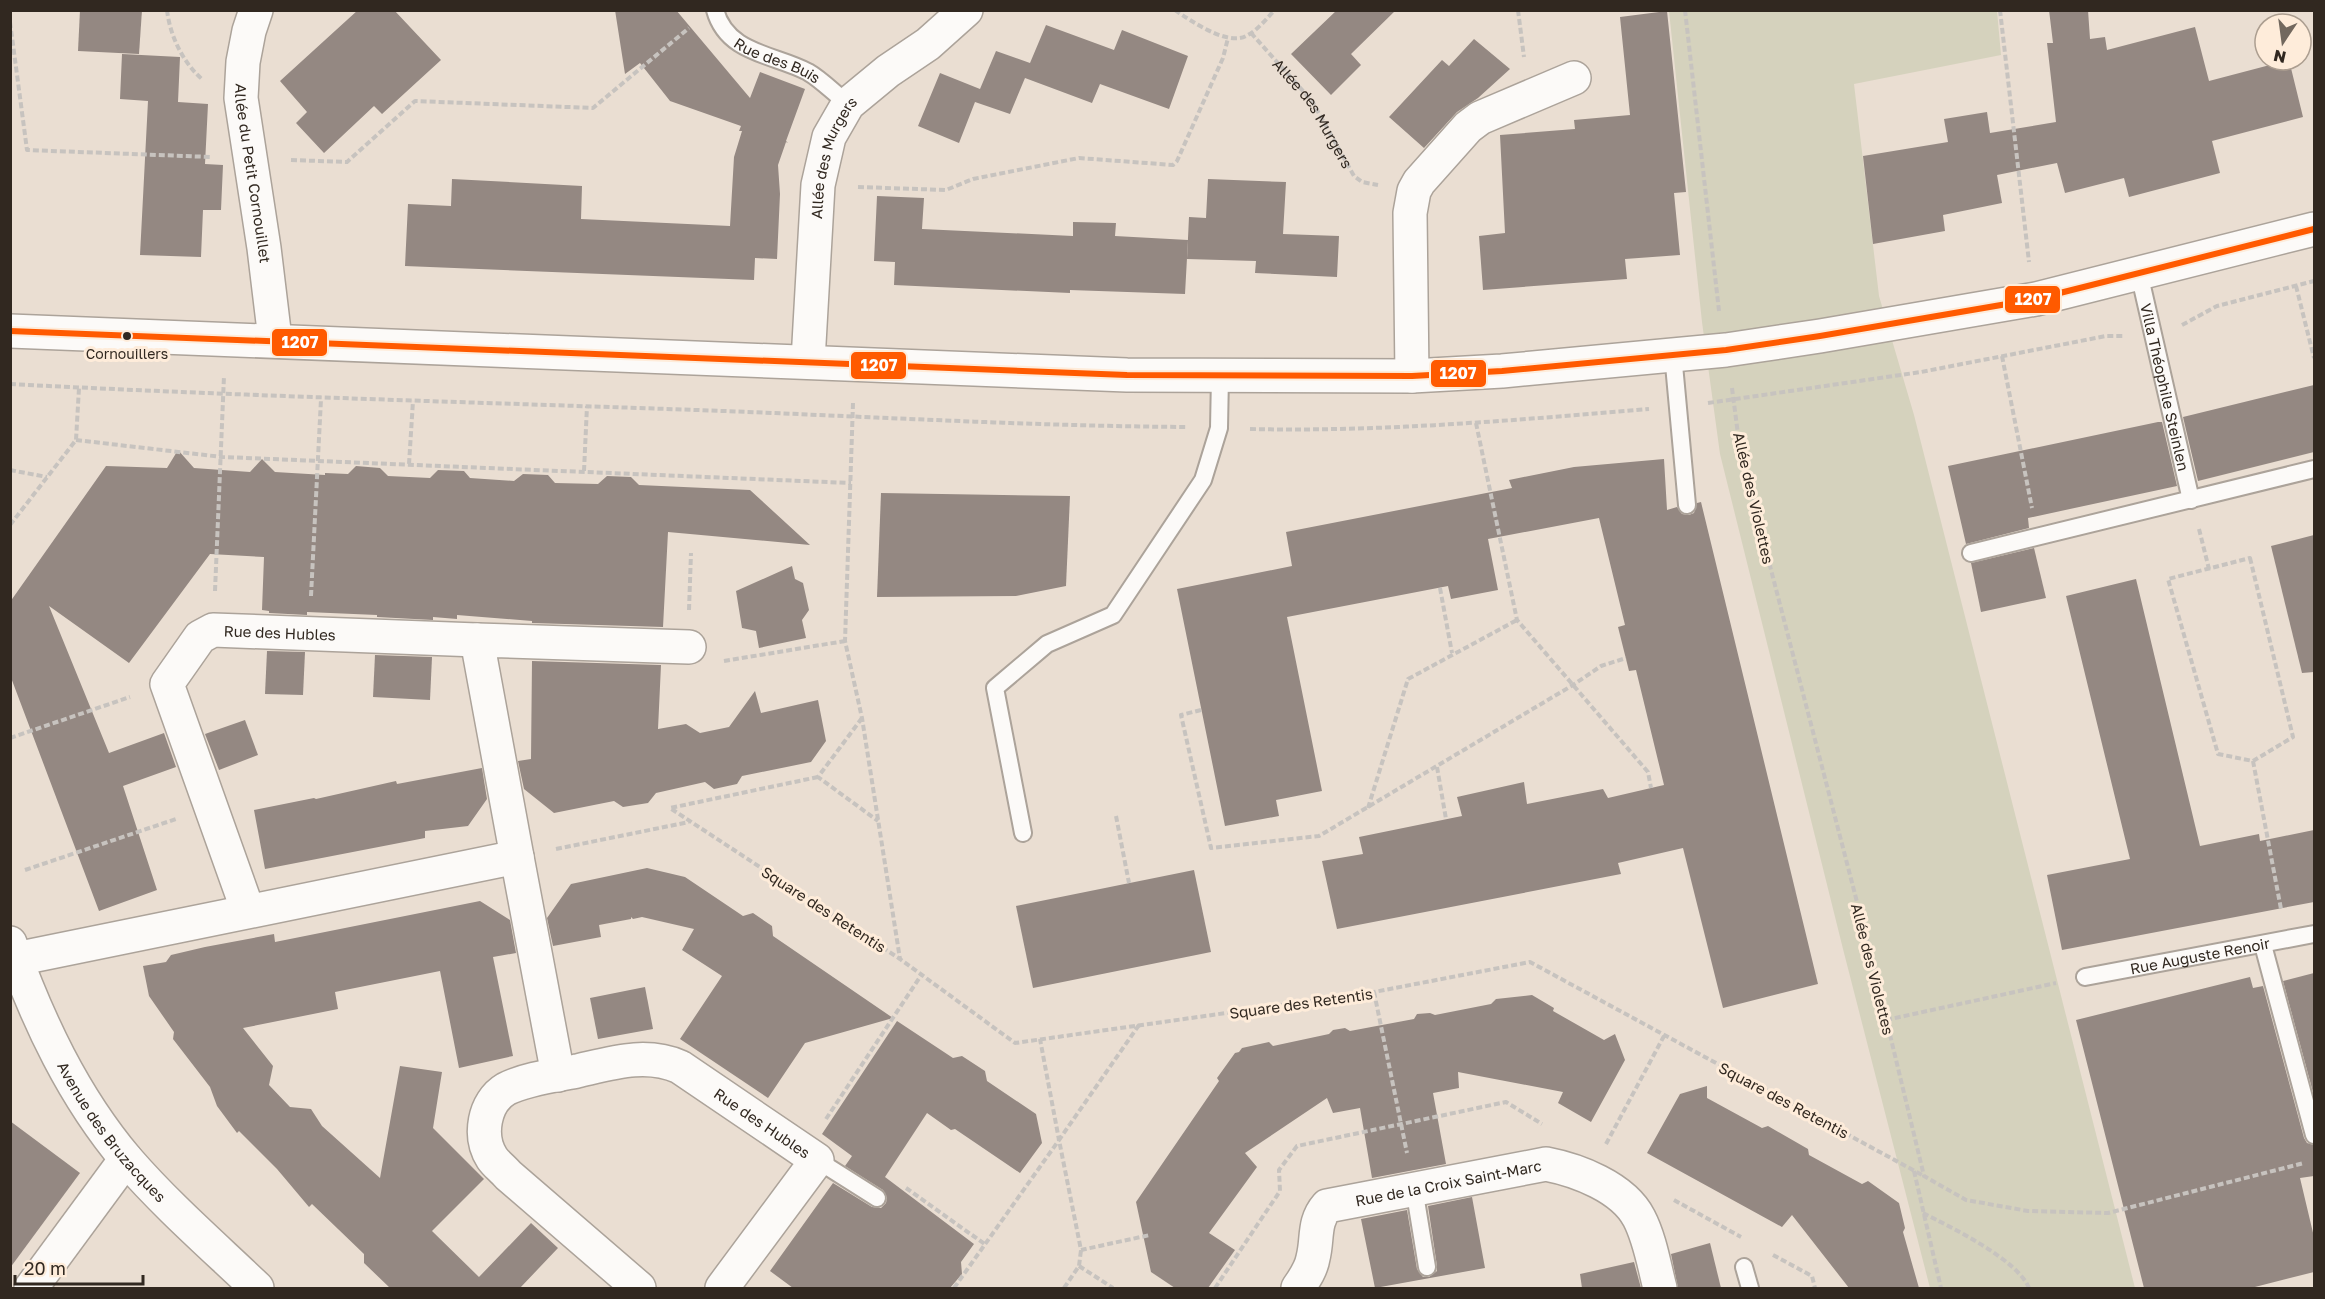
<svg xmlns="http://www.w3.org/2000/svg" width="2325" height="1299" viewBox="0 0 2325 1299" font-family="'Golos Text',sans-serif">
  <rect width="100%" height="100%" fill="#eaded2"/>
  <!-- green -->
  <path fill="#d5d2bd" d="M1669 11H1997L2001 55 1854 84 1879 296 1914 415 2135 1288H1930L1843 949 1720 454 1702 322Z"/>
  <!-- building -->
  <g fill="#948882">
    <path d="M80 10H142L139 54 78 51Z"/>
    <path d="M358 10H394L441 60 382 114 374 106 324 153 296 123 307 112 280 81Z"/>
    <path d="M615 10H676L750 98 760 72 805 89 786 141 788 143 786 142 778 165 780 194 777 259 755 258 754 280 405 266 408 204 451 206 452 179 582 186 581 219 730 226 734 157 742 131H739L741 126 670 101 640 63 625 74Z"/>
    <path d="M1337 10H1396L1351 54 1361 65 1331 95 1291 54Z"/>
    <path d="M2049 10H2088L2090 39 2105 37 2107 50 2195 27 2209 81 2289 60 2303 117 2212 141 2220 173 2129 197 2124 178 2065 193 2057 163 1997 175 2002 203 1943 215 1945 231 1873 244 1863 156 1948 142 1944 119 1987 112 1990 133 2056 122 2047 43H2053Z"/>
    <path d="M1667 11 1686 192 1674 193 1680 255 1625 259 1627 279 1483 290 1479 236 1505 233 1500 135 1575 129 1574 120 1630 115 1620 17Z"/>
    <path d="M1046 25 1114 50 1122 30 1188 56 1169 109 1100 84 1092 103 1025 78 1010 114 975 102 959 143 918 126 940 73 980 89 996 51 1030 63Z"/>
    <path d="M1474 39 1510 69 1478 98 1457 112 1424 148 1389 117 1442 60 1449 66Z"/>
    <path d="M122 54 180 57 178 102 208 104 205 164 223 165 221 210H203L201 257 140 255 148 101 120 99Z"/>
    <path d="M1208 179 1286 182 1283 234 1339 236 1337 277 1255 273 1256 261 1187 259 1189 217 1206 218Z"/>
    <path d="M877 196 924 198 922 229 1073 236V222L1116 223 1115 236 1188 240 1185 294 1070 290V293L894 285 895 262 874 261Z"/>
    <path d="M2314 385V452L2198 481 2183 417Z"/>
    <path d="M2158 422H2162L2177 486 2028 518 2029 528 1966 544 1948 466Z"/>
    <path d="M178 450 194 468 250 472 262 459 275 472 325 475V473L348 474 356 466 380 468 388 476 430 478 438 470 464 471 470 478 514 481 523 474 548 475 555 483 598 484 607 476 631 477 639 485 750 490 810 545 668 532 663 627 532 623V621L457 615V619L433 617V620L377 617V615L307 612V615L269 613V611L262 610 264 557 210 554 129 663 49 606 109 753 164 733 176 767 123 786 157 890 99 911 10 675V602L106 466 167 468Z"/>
    <path d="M1664 459 1667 510 1677 507 1682 514 1689 515 1694 513 1697 503 1701 502 1818 984 1723 1008 1683 848 1618 863 1621 874 1337 929 1322 861 1363 854 1359 837 1462 816 1457 797 1524 782 1527 804 1603 789 1608 798 1664 785 1636 670 1629 671 1618 627 1625 625 1599 518 1488 539 1498 590 1451 599 1448 586 1287 617 1322 791 1276 800 1279 816 1225 826 1177 589 1292 566 1286 532 1512 488 1509 480 1574 467Z"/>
    <path d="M881 493 1070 496 1066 586 1016 596 877 597Z"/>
    <path d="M2314 535V672L2302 673 2271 546Z"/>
    <path d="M2034 548 2046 598 1981 612 1971 563Z"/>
    <path d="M792 566 795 579 803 583 809 610 802 620 806 638 759 648 756 631 742 628 736 591Z"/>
    <path d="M2136 579 2200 846 2259 834 2260 841 2314 830V902L2062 950 2047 875 2130 859 2066 596Z"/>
    <path d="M267 651 305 652 303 695 265 694Z"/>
    <path d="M375 655 432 657 430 700 373 697Z"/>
    <path d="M532 661 661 665 658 729 686 724 700 733 729 727 755 691 761 713 818 700 826 741 811 762 742 776 737 784 714 789 705 782 656 793 648 803 623 807 614 801 554 813 524 789 518 761 531 759Z"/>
    <path d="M245 720 258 755 219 770 205 734Z"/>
    <path d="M482 768 487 799 468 826 425 831V838L265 869 254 810 314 798 316 799 396 781 397 784Z"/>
    <path d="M647 868 685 877 743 916 753 913 772 926 773 936 893 1018 805 1043 768 1098 680 1039 722 976 682 950 694 929 642 917 633 919 631 917V919L599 925 601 937 553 946 547 918 571 884Z"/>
    <path d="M1194 870 1211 952 1033 988 1016 906Z"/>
    <path d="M480 901 510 920 516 953 493 957 513 1056 459 1068 440 971 335 992 338 1009 243 1028 273 1066 269 1085 290 1107 311 1109 322 1126 380 1178 400 1066 442 1072 433 1128 484 1179 432 1231 479 1277 531 1223 558 1248 520 1288H390L364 1263V1254L312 1204 309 1207 277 1169 239 1131 237 1133 217 1106 210 1087 173 1039 174 1032 149 996 143 966 166 962 171 955 205 947 274 934 275 942Z"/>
    <path d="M2314 973V1096L2283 981Z"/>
    <path d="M2250 977 2253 988 2263 986 2304 1138 2307 1143 2314 1145V1176L2300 1178 2314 1237V1272L2251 1288H2144L2076 1020Z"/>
    <path d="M645 987 653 1029 598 1039 590 998Z"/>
    <path d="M1532 995 1554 1008 1553 1011 1604 1040 1615 1034 1625 1060 1591 1122 1558 1103 1563 1092 1458 1072 1459 1088 1433 1093 1446 1164 1372 1178 1360 1108 1333 1113 1327 1098 1245 1153 1257 1167 1209 1233 1235 1250 1208 1288H1175L1151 1272 1136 1202 1219 1081 1217 1078 1235 1053 1239 1052 1242 1048 1269 1042 1273 1046 1329 1034 1333 1030 1345 1028 1350 1031 1414 1019 1417 1014 1430 1013 1435 1015 1491 1004 1496 999Z"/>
    <path d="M897 1021 953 1058 962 1056 985 1071 987 1081 1036 1114 1042 1143 1020 1173 955 1129 951 1130 927 1113 885 1177 974 1244 961 1262 962 1274 950 1288H793L770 1271 833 1183 872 1207 881 1208 886 1203 887 1198 883 1190 845 1166 852 1156 822 1134Z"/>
    <path d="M1707 1086V1098L1762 1128 1768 1126 1808 1149 1809 1155 1862 1184 1868 1181 1899 1203 1905 1228 1903 1232 1919 1288H1849L1792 1215 1782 1227 1647 1153 1680 1094Z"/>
    <path d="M10 1121 80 1173 10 1268Z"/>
    <path d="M1472 1197 1485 1268 1375 1288 1361 1219 1407 1210 1417 1269 1423 1277H1429L1437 1271V1266L1428 1206Z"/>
    <path d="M1710 1243 1721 1288H1678L1671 1254Z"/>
    <path d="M1634 1262 1641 1288H1582L1580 1274Z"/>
  </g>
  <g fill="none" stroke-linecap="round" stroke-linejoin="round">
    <!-- lane casing -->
    <g stroke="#aca39a" stroke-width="20">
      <g id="lane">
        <path id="s2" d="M715 10C727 54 774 54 808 72 822 80 835 94 848 104"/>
        <path id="s3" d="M2139 273 2191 500"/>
        <path d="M1673 354 1687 505"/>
        <path d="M1971 553 2314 469"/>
        <path d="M1023 833 995 688 1047 644 1113 615 1203 480 1219 428 1220 376"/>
        <path d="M2263 945 2314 1135"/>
        <path id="s4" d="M2085 977 2314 934"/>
        <path d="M817 1160 877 1198"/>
        <path d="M1414 1188 1427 1267"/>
        <path d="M1744 1267 1750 1288"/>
      </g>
    </g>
    <!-- street casing -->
    <g stroke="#aca39a" stroke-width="36">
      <g id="street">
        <path id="s5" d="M256 10 249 31 243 62 241 98 264 248 275 339"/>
        <path d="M10 331 1127 375 1412 376 1502 371 1726 350 1820 336 2036 299 2314 229"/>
        <path id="s6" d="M808 361 818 185 829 137 848 104 888 71 928 44 966 10"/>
        <path d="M1412 376 1410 213 1414 191 1419 182 1468 127 1480 118 1574 78"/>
        <path d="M517 857 558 1075"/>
        <path id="s7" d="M248 911 167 684 200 637 213 630 477 640"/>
        <path id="s8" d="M10 943C38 1021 73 1096 127 1160 167 1206 213 1246 257 1288"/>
        <path d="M16 959 517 857 477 640 689 647"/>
        <path d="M31 1288 126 1159"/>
        <path id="s9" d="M639 1288 508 1175C503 1169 496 1164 492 1158 478 1136 484 1102 506 1089 525 1079 556 1075 577 1071 612 1063 646 1052 680 1067L817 1160 722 1288"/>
        <path id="s10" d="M1298 1288C1304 1279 1311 1270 1313 1258 1318 1239 1313 1222 1327 1206L1546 1164C1577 1170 1623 1187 1639 1218 1650 1239 1654 1265 1660 1288"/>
      </g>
    </g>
    <!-- path -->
    <g stroke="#c7c3bf" stroke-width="4" stroke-dasharray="6 3" stroke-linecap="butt">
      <path d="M167 10C170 36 183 63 203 80"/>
      <path d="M1175 10C1191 21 1227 46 1246 36 1257 31 1266 19 1275 10"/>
      <path d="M1518 10 1524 57"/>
      <path d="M1685 10 1719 311"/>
      <path d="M2000 10 2029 262"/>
      <path d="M10 22 27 150 211 157"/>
      <path id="s1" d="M1251 33 1312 101 1354 176 1362 182 1378 185"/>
      <path d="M291 160 347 162 415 101 593 108 689 28"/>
      <path d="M858 187 946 190 973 179 1079 158 1173 165 1177 161 1223 58 1228 38"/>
      <path d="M2296 286 2314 358"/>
      <path d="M2182 325 2217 306 2314 281"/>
      <path d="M2002 356 2032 508"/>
      <path d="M10 384C239 396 468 402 697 410 861 416 1024 426 1188 427"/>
      <path d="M1732 388 1740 450 1871 956 1924 1176 1966 1200 2028 1211 2108 1213 2304 1163"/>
      <path d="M853 403 845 641 862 718 900 959"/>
      <path d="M1708 403 1921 372 2106 336H2123"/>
      <path d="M1476 423 1517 620 1648 772 1651 788"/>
      <path d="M1250 429C1383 432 1517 420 1649 409"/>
      <path d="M76 440 222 457 851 483"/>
      <path d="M409 464 413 401"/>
      <path d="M10 470 47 477"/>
      <path d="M584 471 587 406"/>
      <path d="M10 525 76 440 79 388"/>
      <path d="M2199 529 2209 569"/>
      <path d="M2250 558 2293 737 2253 761 2218 754 2168 579Z"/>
      <path d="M1440 588 1452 653"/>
      <path d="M215 591 224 376"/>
      <path d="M311 596 321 399"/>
      <path d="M689 610 691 553"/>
      <path d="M724 661 845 641"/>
      <path d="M1201 710 1181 715 1211 848 1319 836 1573 685 1601 666 1626 658"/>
      <path d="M862 718 818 777 878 821"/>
      <path d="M10 738 130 697"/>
      <path d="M2253 761 2281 909"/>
      <path d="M1437 767 1446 819"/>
      <path d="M818 777 670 808 900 959 1015 1043 1374 992 1530 962 1924 1176"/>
      <path d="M1368 808 1408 679 1517 620"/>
      <path d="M1116 816 1129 883"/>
      <path d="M556 849 689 822"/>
      <path d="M25 870 176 819"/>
      <path d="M1374 992 1407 1153"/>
      <path d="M1886 1020 2056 983"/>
      <path d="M1139 1025 1059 1140 1081 1250 1150 1235"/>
      <path d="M826 1119 922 974"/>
      <path d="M1606 1144 1664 1036"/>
      <path d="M1914 1171 1941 1288"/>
      <path d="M906 1188 986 1245"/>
      <path d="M1674 1200 1741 1237"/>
      <path d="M1923 1213C1952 1228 2017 1259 2029 1288"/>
      <path d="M1773 1255 1812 1276 1815 1288"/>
      <path d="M1079 1266 1113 1288"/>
      <path d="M954 1288 1059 1140 1040 1039"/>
      <path d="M1064 1288 1079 1266 1081 1250"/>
      <path d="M1215 1288 1280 1191 1279 1170 1297 1146 1506 1102 1542 1124"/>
    </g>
    <!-- lane -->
    <use href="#lane" stroke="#fcfaf8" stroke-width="16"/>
    <!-- street -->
    <use href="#street" stroke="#fcfaf8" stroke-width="33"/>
    <!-- bus-1 casing -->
    <g stroke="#feecda" stroke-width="10">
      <path id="bus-1" d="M10 331 1127 375 1412 376 1502 371 1726 350 1820 336 2036 299 2314 229"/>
    </g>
    <!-- bus-1 -->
    <use href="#bus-1" stroke="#ff5a00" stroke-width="6"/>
  </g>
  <!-- markers -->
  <circle fill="#312820" stroke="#feecda" stroke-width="2" cx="127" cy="336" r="5"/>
  <g text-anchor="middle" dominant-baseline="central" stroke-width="6" stroke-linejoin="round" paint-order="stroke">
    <!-- bus labels -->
    <g font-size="14" fill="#312820" stroke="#feecda">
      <text x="127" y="353">Cornouillers</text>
    </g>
    <!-- street labels -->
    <g font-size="15" fill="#312820" stroke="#feecda">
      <text stroke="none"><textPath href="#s2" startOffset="84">Rue des Buis</textPath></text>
      <text stroke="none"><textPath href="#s1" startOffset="102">Allée des Murgers</textPath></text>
      <text stroke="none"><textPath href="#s6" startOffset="207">Allée des Murgers</textPath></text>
      <text stroke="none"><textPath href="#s5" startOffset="166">Allée du Petit Cornouillet</textPath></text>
      <text stroke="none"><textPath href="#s3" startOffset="117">Villa Théophile Steinlen</textPath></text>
      <text transform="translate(1754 498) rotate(77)">Allée des Violettes</text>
      <text stroke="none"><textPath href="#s7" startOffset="380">Rue des Hubles</textPath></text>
      <text transform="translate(824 909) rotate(33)">Square des Retentis</text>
      <text stroke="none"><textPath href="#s4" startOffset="117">Rue Auguste Renoir</textPath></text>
      <text transform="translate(1873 969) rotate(76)">Allée des Violettes</text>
      <text transform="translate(1301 1003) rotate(-8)">Square des Retentis</text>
      <text transform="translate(1784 1100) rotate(28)">Square des Retentis</text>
      <text stroke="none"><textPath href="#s9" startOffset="552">Rue des Hubles</textPath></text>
      <text stroke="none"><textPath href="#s8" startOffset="216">Avenue des Bruzacques</textPath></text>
      <text stroke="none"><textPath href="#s10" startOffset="212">Rue de la Croix Saint-Marc</textPath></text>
    </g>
  </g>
  <g stroke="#feecda" stroke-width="2">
    <rect x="2004" y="285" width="57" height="29" rx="6" fill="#ff5a00"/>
    <rect x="271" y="328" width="57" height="29" rx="6" fill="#ff5a00"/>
    <rect x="850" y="351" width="57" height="29" rx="6" fill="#ff5a00"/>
    <rect x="1430" y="359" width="57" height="29" rx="6" fill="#ff5a00"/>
  </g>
  <g font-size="16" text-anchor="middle" font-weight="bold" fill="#fff">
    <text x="2033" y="305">1207</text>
    <text x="300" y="348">1207</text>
    <text x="879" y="371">1207</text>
    <text x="1458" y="379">1207</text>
  </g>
  <!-- border -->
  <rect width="2325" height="1299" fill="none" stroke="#312820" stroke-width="24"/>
  <!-- north arrow -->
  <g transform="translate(2283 42) rotate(193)"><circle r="28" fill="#feecda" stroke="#ac9e90" stroke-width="1.5"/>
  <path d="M0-4.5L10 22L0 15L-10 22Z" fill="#72685e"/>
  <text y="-9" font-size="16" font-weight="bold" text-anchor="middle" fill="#312820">N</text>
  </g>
  <!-- scale -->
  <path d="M15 1275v9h128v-9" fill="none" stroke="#312820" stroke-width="3"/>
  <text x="24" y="1275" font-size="18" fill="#312820" stroke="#feecda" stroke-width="4.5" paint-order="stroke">20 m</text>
</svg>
